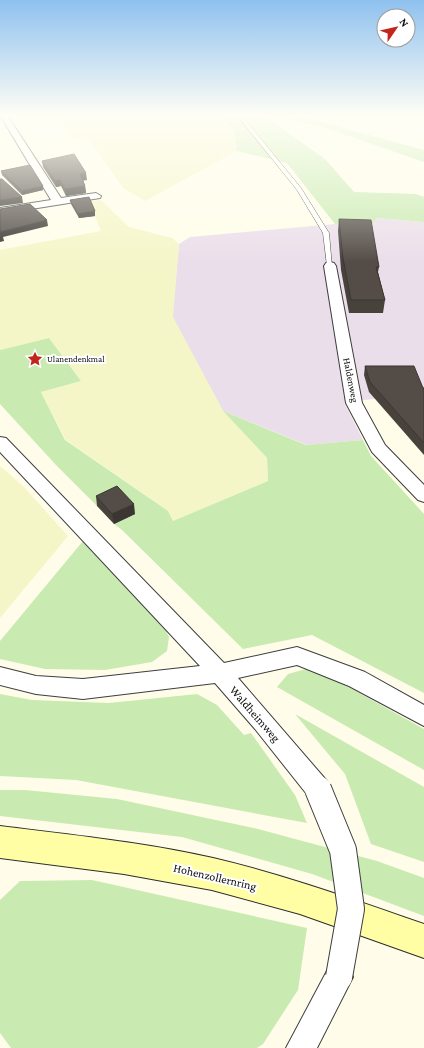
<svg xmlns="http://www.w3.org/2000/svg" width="424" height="1048" viewBox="0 0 424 1048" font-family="'Crimson Pro',serif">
  <rect width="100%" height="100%" fill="#fffde9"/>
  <!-- industrial -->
  <path fill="#ebdeeb" d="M377 218 424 222V394L344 402 363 440 307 445 223 411 172 317 179 244 190 237 335 224H373Z"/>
  <!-- farmland -->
  <g fill="#f5f6c8">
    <path d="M55 115H220L234 130 237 151 145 201 123 188 89 139 72 138Z"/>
    <path d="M101 200 129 227 172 238 179 244 173 317 223 411 267 458 268 481 173 521 168 511 66 440 41 392 81 381 49 338 0 350V250L101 231 89 201Z"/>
    <path d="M0 466 23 486 68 536 0 618Z"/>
  </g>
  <!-- green -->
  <g fill="#c9ebb1">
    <path d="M220 115H296L424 150V162L326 128 279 117 267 118 325 159 354 192 416 194 424 197V222L377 218 373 224H335L287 163 237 151 234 130Z"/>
    <path d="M49 338 81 381 41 392 65 440 168 511 173 521 268 481 267 458 223 411 306 445 363 440 371 456 424 514V693L312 635 243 649 122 530 114 524 135 514 97 506 56 465 0 404V350Z"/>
    <path d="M83 541 163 625 169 637 167 651 152 662 105 670 45 669 0 659V641Z"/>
    <path d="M306 669 334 679 424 729V770L277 687 288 674Z"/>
    <path d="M0 694 32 700 109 703 197 694 217 705 244 735 251 733 295 795 307 823 76 780 0 776Z"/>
    <path d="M295 714 424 787V862L371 844 345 774Z"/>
    <path d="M0 790H25L117 799 258 829 377 861 424 878V916L312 874 182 837 0 816Z"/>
    <path d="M92 880 307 928 298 990 263 1044 257 1048H11L0 1033V900L20 881Z"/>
  </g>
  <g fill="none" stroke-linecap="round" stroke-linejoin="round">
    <!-- lane casing -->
    <g stroke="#3e3e3e" stroke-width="1">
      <path id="lane" d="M237 115H241L301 188 329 233 332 267 327 266 323 233 297 190Z"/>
    </g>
    <!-- street casing -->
    <g stroke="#3e3e3e" stroke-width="2">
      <g id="street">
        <path d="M0 115H7L61 198 96 193 101 196 100 198 0 214V208L51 200Z"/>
        <path d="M330 262 334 263 336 266 362 403 385 445 424 485V502L418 500 372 452 346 403 324 266 326 263Z"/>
        <path d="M0 437 6 438 224 663 297 647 365 672 424 705V726L349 686 297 665 238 678 327 781 330 789 327 797 318 801 309 797 255 729 215 683 83 699 36 694 0 685V667L36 676 83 679 200 666 0 452Z"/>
        <path d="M339 963 349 967 353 977 317 1048H286L329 967Z"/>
      </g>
    </g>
    <!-- secondary casing -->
    <g stroke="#2d2d2d" stroke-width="2">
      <path id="secondary" d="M0 826C71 835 143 842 213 858 285 875 354 900 424 924V958L300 914 212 890 124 874 0 858Z"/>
    </g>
    <!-- lane -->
    <use href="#lane" fill="#fff" fill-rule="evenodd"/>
    <!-- street -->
    <use href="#street" fill="#fff" fill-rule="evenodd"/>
    <!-- secondary -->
    <use href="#secondary" fill="#fffea4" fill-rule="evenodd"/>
    <!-- street-bridge casing -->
    <g stroke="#3e3e3e" stroke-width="28" stroke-linecap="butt">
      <path id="street-bridge" d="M318 789 343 850 351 909 339 977"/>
    </g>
    <!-- street-bridge -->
    <use href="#street-bridge" stroke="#fff" stroke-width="26"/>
  </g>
  <!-- wall -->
  <g fill="#48423d">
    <path d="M42 161 87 180H83L85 186 86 193 66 196 61 186 56 187 43 167Z"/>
    <path d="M1 171 43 190 22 195 2 175Z"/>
    <path d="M70 200 95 216 79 218 71 204Z"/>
    <path d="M339 219 379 267 378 272 385 300 383 313H349L341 270 338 231Z"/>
    <path d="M365 366 424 388V455L369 392 364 375Z"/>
    <path d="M96 496 135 514 114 524 97 506Z"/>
  </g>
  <!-- shaded-wall -->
  <g fill="#3b3632">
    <path d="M86 173 87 180 81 181 80 174Z"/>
    <path d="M60 180 61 186 56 187 55 181Z"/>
    <path d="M43 186V190L22 195V191Z"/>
    <path d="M85 186 86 193 66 196 65 189Z"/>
    <path d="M22 197 23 203 0 206V200Z"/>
    <path d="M95 211V216L79 218 78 214Z"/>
    <path d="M47 220 48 226 3 237 4 241 0 242V232Z"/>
    <path d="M134 504 135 514 114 524 112 514Z"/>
  </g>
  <!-- building -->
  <g fill="#544d47" stroke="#3b3632">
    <path d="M74 154 86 173 80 174 85 186 65 189 60 180 55 181 42 161Z"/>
    <path d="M30 165 43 186 22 191 1 171Z"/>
    <path d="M0 179H2L22 197 0 200Z"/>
    <path d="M89 197 95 211 78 214 70 200Z"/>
    <path d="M30 204 47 220 0 232V209Z"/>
    <path d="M339 219 371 220 379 267H376L385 300H351L343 258Z"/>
    <path d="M365 366H414L423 388H424V443L370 382Z"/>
    <path d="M117 486 134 504 112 514 96 496Z"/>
  </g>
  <!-- sky -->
  <linearGradient id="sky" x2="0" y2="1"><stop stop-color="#8fc1ef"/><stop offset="0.44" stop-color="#fffef5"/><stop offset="1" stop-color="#fffef5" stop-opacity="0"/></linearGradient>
  <rect width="424" height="262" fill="url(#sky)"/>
  <!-- icons -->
  <defs>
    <g id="sight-bare" transform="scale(1.2)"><path d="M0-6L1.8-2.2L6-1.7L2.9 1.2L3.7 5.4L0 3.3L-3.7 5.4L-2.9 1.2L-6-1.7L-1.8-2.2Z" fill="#c2251c" stroke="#fff" stroke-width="2.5" paint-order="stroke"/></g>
  </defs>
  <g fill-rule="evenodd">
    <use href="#sight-bare" x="35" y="359"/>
  </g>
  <g text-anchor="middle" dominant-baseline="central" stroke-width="4" stroke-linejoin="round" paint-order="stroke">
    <!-- far-poi labels -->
    <g font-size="9" fill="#0b0b0b" stroke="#fff" text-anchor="start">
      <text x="47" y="359">Ulanendenkmal</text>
    </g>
    <!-- street labels -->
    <g font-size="10" fill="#0b0b0b" stroke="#fff">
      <text transform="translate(351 380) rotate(79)">Haldenweg</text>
    </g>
    <!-- near-street labels -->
    <g font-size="12" fill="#0b0b0b" stroke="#fff">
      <text transform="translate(255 714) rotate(49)">Waldheimweg</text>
      <text transform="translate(215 877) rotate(13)">Hohenzollernring</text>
    </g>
  </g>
  <!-- north arrow -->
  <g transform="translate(396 28) rotate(56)"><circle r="19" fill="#ffffff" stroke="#9d9d9d"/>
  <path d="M0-3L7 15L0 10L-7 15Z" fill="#c2251c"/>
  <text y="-6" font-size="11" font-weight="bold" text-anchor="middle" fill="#0b0b0b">N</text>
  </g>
</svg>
